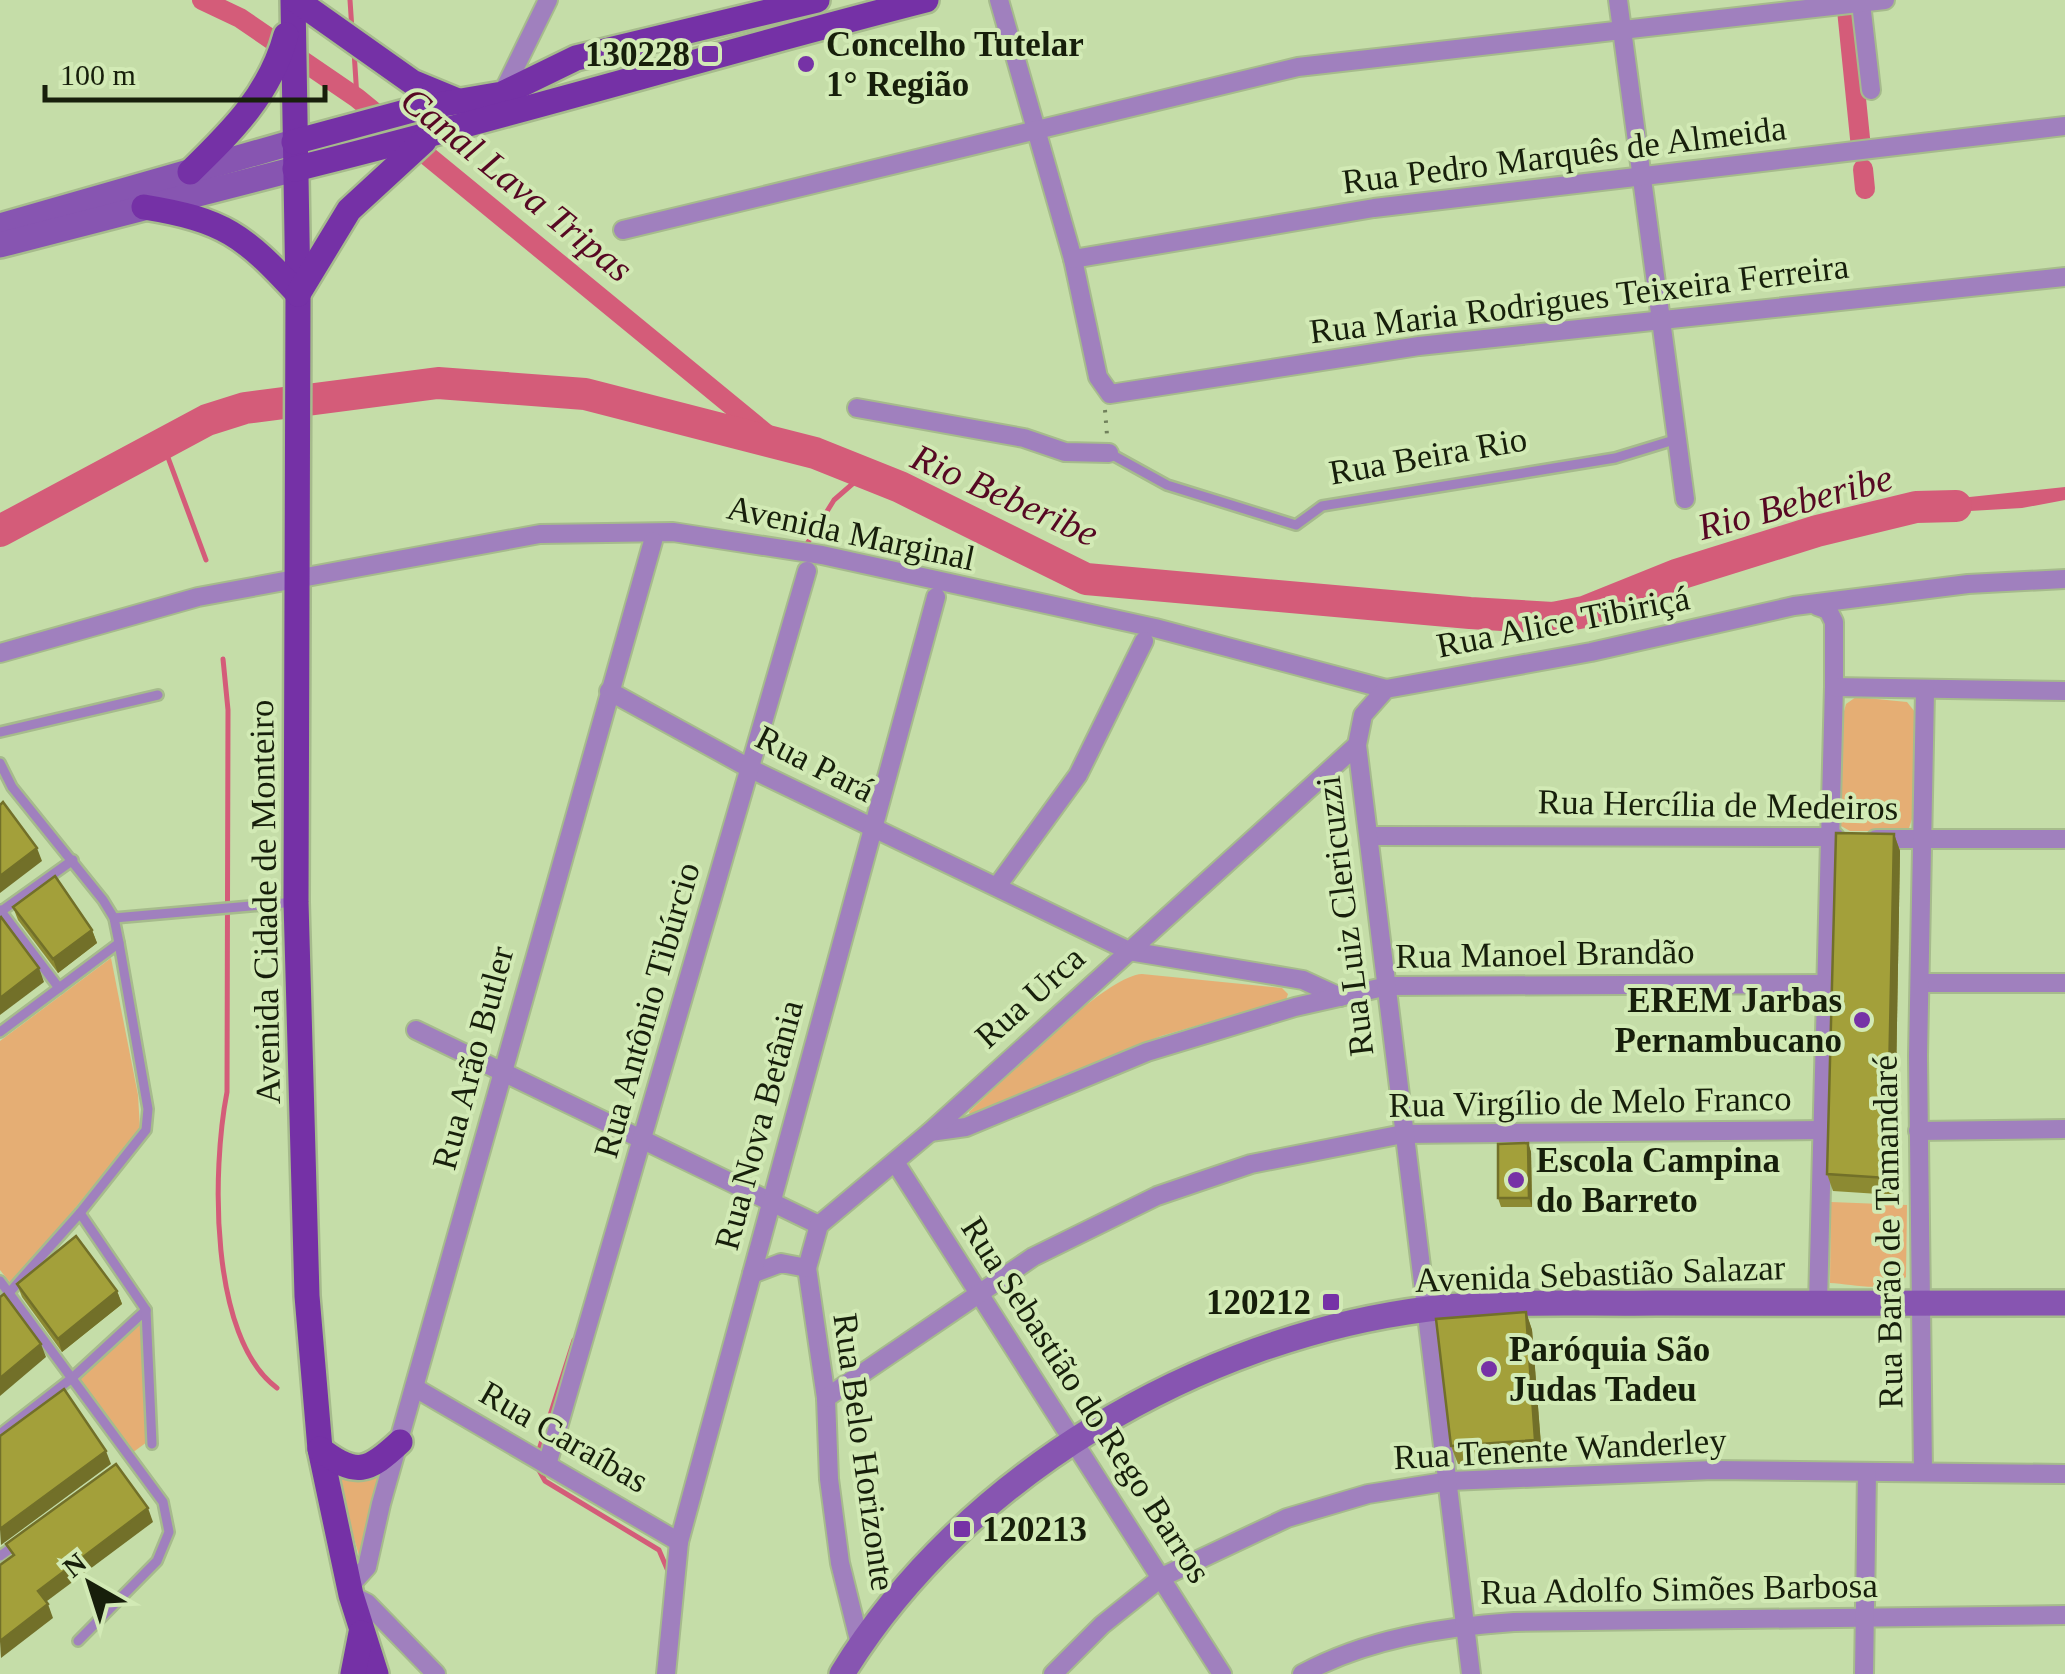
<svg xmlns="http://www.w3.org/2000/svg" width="2065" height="1674" viewBox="0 0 2065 1674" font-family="'Times New Roman',serif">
  <rect width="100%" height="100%" fill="#c5dda8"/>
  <!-- green -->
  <g fill="#e5ae74">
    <path d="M1856 697 1907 702 1915 712 1914 813 1908 831H1850L1841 826 1843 715 1846 704Z"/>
    <path d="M111 958 138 1095 140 1129 12 1285 0 1270V1041Z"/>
    <path d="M1142 974 1282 988 1288 994 1286 1000 1161 1036 970 1116 969 1112C1001 1083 1105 975 1142 974Z"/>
    <path d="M1831 1202 1907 1205 1906 1277C1889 1294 1852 1284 1830 1283Z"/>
    <path d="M143 1317 147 1442 132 1453 78 1378Z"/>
    <path d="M333 1467 366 1479 385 1474 360 1559Z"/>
  </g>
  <!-- water -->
  <path fill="#d45c79" d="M2065 487V500L2022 508 1917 514 1916 497 1960 498Z"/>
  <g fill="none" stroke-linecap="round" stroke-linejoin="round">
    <!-- stream -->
    <g stroke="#d45c79" stroke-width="5">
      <path d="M350 0 352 30"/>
      <path d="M354 51 357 98"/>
      <path d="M163 444 206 560"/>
      <path d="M805 547 834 500 865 473"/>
      <path d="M223 659 228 710 227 1092C212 1169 209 1338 277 1388"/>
      <path d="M538 1453 574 1340"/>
      <path d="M535 1463 545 1481 659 1550 668 1571"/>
    </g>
    <!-- canal -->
    <g stroke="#d45c79" stroke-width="20">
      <path d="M202 0 240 18 357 98 775 441"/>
      <path d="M1846 0 1861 148"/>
      <path d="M1863 169 1865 189"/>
    </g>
    <!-- river -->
    <path stroke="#d45c79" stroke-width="32" d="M0 531 207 420 245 408 438 383 585 394 815 453 900 487 1086 579 1470 613 1553 618 1584 612 1676 575 1817 531 1916 507 1956 506"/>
    <!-- lane casing -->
    <g stroke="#a6bb8c" stroke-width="14">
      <g id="lane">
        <path d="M1109 453 1167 485 1296 525 1322 506 1615 458 1674 440"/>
        <path d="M0 732 158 695"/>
        <path d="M0 763 12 787 103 900 114 918 119 943 148 1109 146 1130 80 1213"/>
        <path d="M0 910 59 988"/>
        <path d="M0 912 73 860"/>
        <path d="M114 918 295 902"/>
        <path d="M0 1032 119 943"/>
        <path d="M0 1281 163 1502 169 1532 157 1561 78 1641"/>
        <path d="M0 1303 80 1213 146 1310 72 1378 0 1434"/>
        <path d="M146 1310 152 1444"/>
        <path d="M0 1556 17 1544"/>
      </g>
    </g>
    <!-- street casing -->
    <g stroke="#a6bb8c" stroke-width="22">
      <g id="street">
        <path d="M999 0 1073 259 1098 377 1110 394 1419 346 2065 277"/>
        <path d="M1618 0 1685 499"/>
        <path d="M1861 3 1871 90"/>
        <path d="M502 94 548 0"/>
        <path d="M623 230 1298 67 1885 0"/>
        <path d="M1073 259 1374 208 2065 126"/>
        <path d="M857 408 1024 438 1065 452 1109 453"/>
        <path d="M1817 606 1828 610 1834 622V687L1818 1303"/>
        <path d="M0 653 198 597 540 534 673 532 822 555 1155 628 1386 689"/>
        <path d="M1834 687 2065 691"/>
        <path d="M609 691 749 768 1129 951 1303 980 1340 997"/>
        <path d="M1371 836 1835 837"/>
        <path d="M1876 839H2065"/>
        <path d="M998 885 1078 775 1144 641"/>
        <path d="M1922 983H2065"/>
        <path d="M416 1030 819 1225"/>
        <path d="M1918 1131 2065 1129"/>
        <path d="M930 1132 966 1127 1147 1052 1295 1007 1388 986 1825 984"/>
        <path d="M895 1162 1222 1674"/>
        <path d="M807 1268 826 1398 829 1479 840 1563 860 1644"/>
        <path d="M752 1274 781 1263 807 1268 819 1225 930 1132 1357 745"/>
        <path d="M417 1389 679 1542"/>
        <path d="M826 1398 1033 1257 1157 1196 1251 1164 1403 1134 1821 1130"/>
        <path d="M547 1465 807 571"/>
        <path d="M1923 1472 1918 1056 1925 691"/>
        <path d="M349 1587 367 1567 381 1504 653 541"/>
        <path d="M351 1595 367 1603 436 1674"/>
        <path d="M666 1674 679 1542 936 597"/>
        <path d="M1053 1674 1102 1625 1162 1577 1287 1518 1368 1494 1450 1481 1713 1470 2065 1474"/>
        <path d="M1302 1674C1366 1639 1442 1627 1514 1622L2065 1615"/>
        <path d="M1471 1674 1357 745 1363 715 1386 689 1591 652 1794 606 1968 584 2065 579"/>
        <path d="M1864 1674 1867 1472"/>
      </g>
    </g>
    <!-- secondary casing -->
    <g stroke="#a6bb8c" stroke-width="30">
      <g id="secondary">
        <path d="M0 226 294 142"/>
        <path d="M0 245 295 169"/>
        <path d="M842 1674C964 1475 1199 1338 1428 1309 1503 1300 1580 1304 1656 1303 1792 1303 1929 1304 2065 1303"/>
      </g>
    </g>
    <!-- primary casing -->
    <g stroke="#a6bb8c" stroke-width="30">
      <g id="primary">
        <path d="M293 0 298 294 296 902 307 1296 320 1449 351 1595 376 1674"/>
        <path d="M296 0 412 82 458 101"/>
        <path d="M294 142 420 108 502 94 576 58 817 0"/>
        <path d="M295 169C507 117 715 54 926 0"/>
        <path d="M190 172C232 131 270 94 286 35"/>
        <path d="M144 207C224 220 244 235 298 294"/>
        <path d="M298 294 349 210 424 141"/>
        <path d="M320 1449C356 1477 368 1472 400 1442"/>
        <path d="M353 1674 361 1633"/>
      </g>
    </g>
    <!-- path -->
    <path stroke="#70805b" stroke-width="4" stroke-dasharray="2.5 8" stroke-linecap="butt" d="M1105 410 1107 435"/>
    <!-- lane -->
    <use href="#lane" stroke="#a080be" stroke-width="9"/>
    <!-- street -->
    <use href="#street" stroke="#a080be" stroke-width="18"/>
    <!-- secondary -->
    <use href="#secondary" stroke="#8755b1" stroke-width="25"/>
    <!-- primary -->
    <use href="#primary" stroke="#7531a6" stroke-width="25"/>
  </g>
  <!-- wall -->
  <g fill="#8c8a32">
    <path d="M1894 834 1900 851 1894 1195 1833 1191 1827 1174Z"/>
    <path d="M13 907 92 930 97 943 58 973 18 920Z"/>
    <path d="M1528 1143 1531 1152 1532 1207H1501L1498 1198Z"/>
    <path d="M17 1284 117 1291 122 1304 62 1352 22 1297Z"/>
    <path d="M1526 1312 1532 1330 1542 1458 1458 1464 1451 1446Z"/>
  </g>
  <!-- shaded-wall -->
  <g fill="#727029">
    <path d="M1894 834 1900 851 1894 1195 1887 1178Z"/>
    <path d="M37 848 42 861 0 893V876Z"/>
    <path d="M92 930 97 943 58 973 53 959Z"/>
    <path d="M39 968 44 982 0 1015V998Z"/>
    <path d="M1528 1143 1531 1152 1532 1207 1529 1198Z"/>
    <path d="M117 1291 122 1304 62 1352 58 1339Z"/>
    <path d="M1526 1312 1532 1330 1542 1458 1535 1440Z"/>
    <path d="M41 1344 46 1357 0 1396V1378Z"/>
    <path d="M106 1451 111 1464 1 1545 0 1529Z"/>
    <path d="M148 1508 153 1522 43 1604 38 1591Z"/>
    <path d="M48 1604 53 1618 1 1658 0 1641Z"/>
  </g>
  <!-- building -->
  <g fill="#a3a03a" stroke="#727029" stroke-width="2.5">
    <path d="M3 802 37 848 0 876V805Z"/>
    <path d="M1836 833 1894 834 1887 1178 1827 1174Z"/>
    <path d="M55 876 92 930 53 959 13 907Z"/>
    <path d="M1 917 39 968 0 998V918Z"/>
    <path d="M1528 1143 1529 1198H1498V1144Z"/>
    <path d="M76 1236 117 1291 58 1339 17 1284Z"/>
    <path d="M4 1294 41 1344 0 1378V1297Z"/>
    <path d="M1526 1312 1535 1440 1451 1446 1436 1319Z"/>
    <path d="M64 1389 106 1451 0 1529V1436Z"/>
    <path d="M116 1464 148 1508 38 1591 48 1604 0 1641V1565L14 1555 6 1544Z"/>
  </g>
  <!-- markers -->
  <g fill="#7632a6" stroke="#d2eab5" stroke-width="4">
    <rect x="700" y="44" width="20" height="20" rx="5"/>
    <circle cx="806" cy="64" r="10"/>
    <circle cx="1862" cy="1020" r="10"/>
    <circle cx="1516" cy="1180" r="10"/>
    <rect x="1321" y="1292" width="20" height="20" rx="5"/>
    <circle cx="1489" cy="1369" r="10"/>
    <rect x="952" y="1519" width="20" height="20" rx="5"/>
  </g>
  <g text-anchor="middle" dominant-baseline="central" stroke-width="8" stroke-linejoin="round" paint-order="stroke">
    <!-- poi labels -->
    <g font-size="35" font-weight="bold" fill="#171f0b" stroke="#d2eab5" text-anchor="start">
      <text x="826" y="44">Concelho Tutelar<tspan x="826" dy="40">1° Região</tspan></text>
      <text x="690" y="54" text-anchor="end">130228</text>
      <text x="1842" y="1000" text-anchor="end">EREM Jarbas<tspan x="1842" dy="40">Pernambucano</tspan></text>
      <text x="1536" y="1160">Escola Campina<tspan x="1536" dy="40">do Barreto</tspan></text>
      <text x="1311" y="1302" text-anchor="end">120212</text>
      <text x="1509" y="1349">Paróquia São<tspan x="1509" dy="40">Judas Tadeu</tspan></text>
      <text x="982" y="1529">120213</text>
    </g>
    <!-- street labels -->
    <g font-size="35" fill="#171f0b" stroke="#d2eab5">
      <text transform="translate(1564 155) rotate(-7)">Rua Pedro Marquês de Almeida</text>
      <text transform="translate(1579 299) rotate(-7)">Rua Maria Rodrigues Teixeira Ferreira</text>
      <text transform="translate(1428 456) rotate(-10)">Rua Beira Rio</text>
      <text transform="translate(851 533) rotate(12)">Avenida Marginal</text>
      <text transform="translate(1563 622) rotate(-11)">Rua Alice Tibiriçá</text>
      <text transform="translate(815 764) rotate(27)">Rua Pará</text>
      <text transform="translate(1718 805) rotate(1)">Rua Hercília de Medeiros</text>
      <text transform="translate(265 902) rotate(-91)">Avenida Cidade de Monteiro</text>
      <text transform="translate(1345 916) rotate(-97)">Rua Luiz Clericuzzi</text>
      <text transform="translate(1545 954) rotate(-1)">Rua Manoel Brandão</text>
      <text transform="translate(1030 997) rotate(-42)">Rua Urca</text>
      <text transform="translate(647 1010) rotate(-74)">Rua Antônio Tibúrcio</text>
      <text transform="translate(473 1058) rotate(-75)">Rua Arão Butler</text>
      <text transform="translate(1590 1102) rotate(-1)">Rua Virgílio de Melo Franco</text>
      <text transform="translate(759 1125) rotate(-75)">Rua Nova Betânia</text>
      <text transform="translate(1888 1232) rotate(-91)">Rua Barão de Tamandaré</text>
      <text transform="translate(1600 1274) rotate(-2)">Avenida Sebastião Salazar</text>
      <text transform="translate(1086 1400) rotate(57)">Rua Sebastião do Rego Barros</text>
      <text transform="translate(564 1437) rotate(30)">Rua Caraíbas</text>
      <text transform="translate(1560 1449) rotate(-3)">Rua Tenente Wanderley</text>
      <text transform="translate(864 1452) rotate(82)">Rua Belo Horizonte</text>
      <text transform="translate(1679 1589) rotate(-1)">Rua Adolfo Simões Barbosa</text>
    </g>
    <!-- water labels -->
    <g font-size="38" font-style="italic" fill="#560823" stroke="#d2eab5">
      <text transform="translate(517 184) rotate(39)">Canal Lava Tripas</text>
      <text transform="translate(1005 495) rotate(24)">Rio Beberibe</text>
      <text transform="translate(1795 502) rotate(-15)">Rio Beberibe</text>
    </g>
  </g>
  <!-- north arrow -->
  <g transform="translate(90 1584) rotate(321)" stroke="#d2eab5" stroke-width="8" paint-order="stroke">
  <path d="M0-8L18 38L0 25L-18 38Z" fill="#171f0b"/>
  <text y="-15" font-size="28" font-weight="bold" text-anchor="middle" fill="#171f0b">N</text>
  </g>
  <!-- scale -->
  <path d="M45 85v15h280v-15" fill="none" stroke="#171f0b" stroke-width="5"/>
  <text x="60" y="85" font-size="30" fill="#171f0b" stroke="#d2eab5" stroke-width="8" paint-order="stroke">100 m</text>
</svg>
